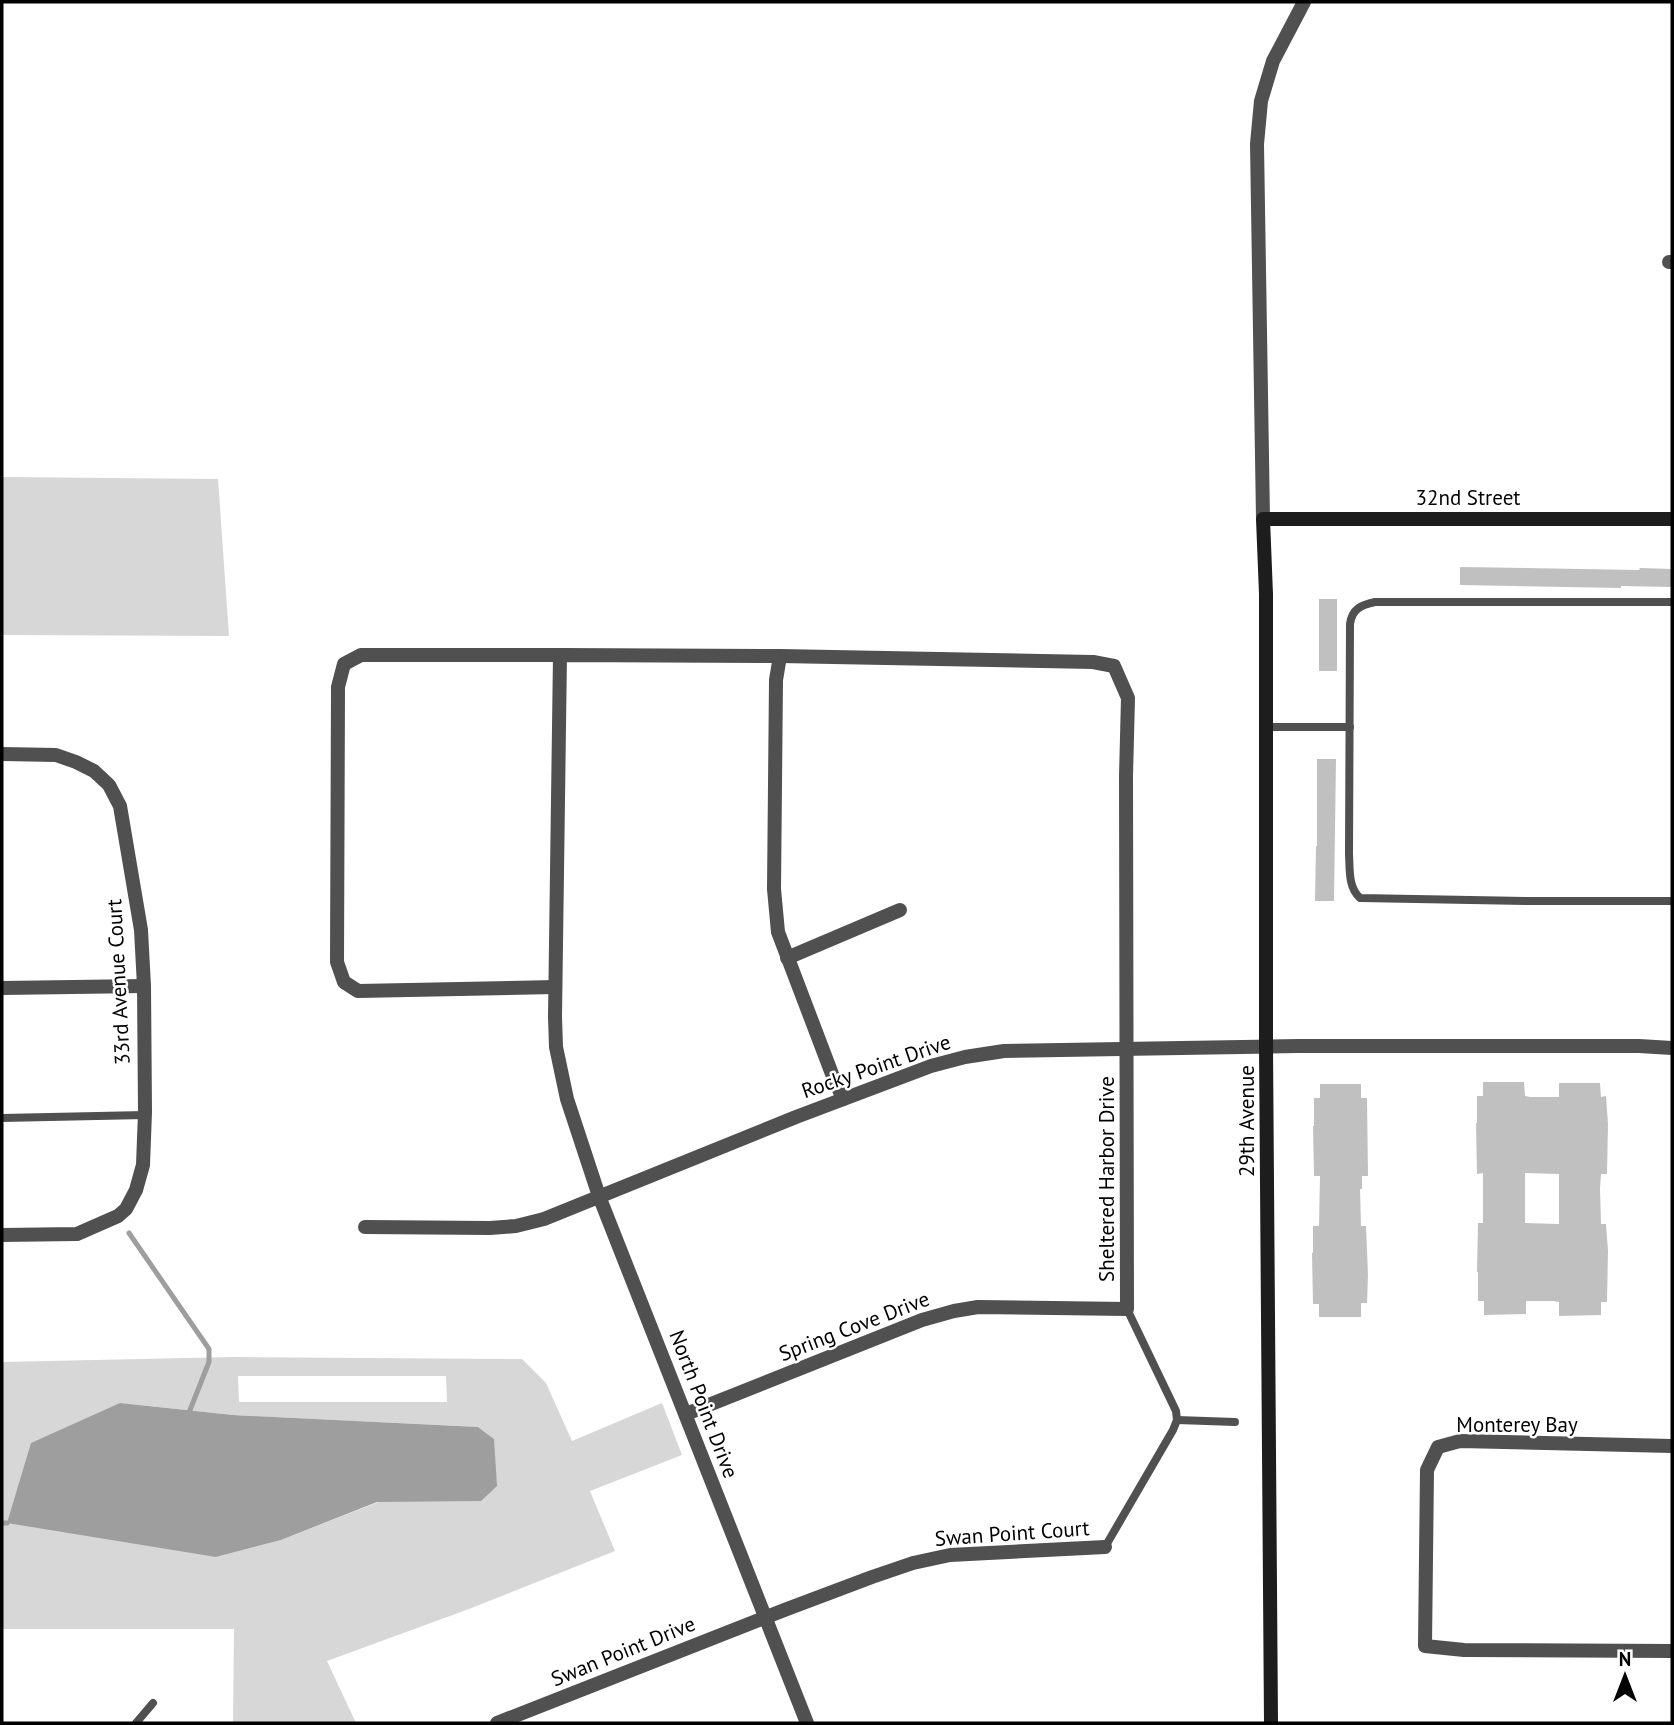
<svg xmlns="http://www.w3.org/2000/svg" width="1674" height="1725" viewBox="0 0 1674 1725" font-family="'PT Sans',sans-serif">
  <rect width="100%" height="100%" fill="#fff"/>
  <!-- green -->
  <g fill="#d7d7d7" fill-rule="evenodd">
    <path d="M2 477 218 479 229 636 2 635Z"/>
    <path d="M233 1357 522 1359 546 1383 572 1441 662 1403 682 1455 590 1491 615 1551 469 1609 327 1661 356 1723H233L234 1629H2V1362ZM238 1376H446L447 1402H239ZM120 1403 233 1415 478 1427 494 1439 481 1501H381L281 1540 216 1557Z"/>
  </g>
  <!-- water -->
  <path fill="#9e9e9e" d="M120 1403 233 1415 478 1427 494 1439 497 1486 481 1501 377 1502 281 1540 216 1557 7 1523 31 1443Z"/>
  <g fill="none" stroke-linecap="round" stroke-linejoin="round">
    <!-- stream -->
    <g stroke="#9e9e9e" stroke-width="5">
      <path d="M129 1233 209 1349V1362L190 1410"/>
      <path d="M2 1523H7"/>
    </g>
  </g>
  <!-- building -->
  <g fill="#c0c0c0" fill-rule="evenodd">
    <path d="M1460 567 1639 570 1640 568 1672 569V587L1621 586V588L1460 585Z"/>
    <rect x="1319" y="599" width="18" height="72"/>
    <path d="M1317 759H1336L1334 901H1315L1316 846H1317Z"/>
    <path d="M1483 1082H1524L1525 1096 1530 1097H1559V1083H1600L1601 1097 1606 1096 1608 1124 1607 1174H1601L1600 1188 1601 1224H1606L1608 1251 1607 1302H1601V1315L1559 1316V1302L1553 1301H1526V1314L1484 1315V1301H1478V1272H1477L1478 1223H1483V1173L1477 1174 1476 1123H1477V1096H1483ZM1525 1173 1559 1174V1224L1525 1223Z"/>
    <path d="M1320 1084H1361V1098H1367L1368 1176H1362V1189H1360L1361 1226H1366L1368 1275 1367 1303H1361V1317H1319V1304H1313L1312 1253H1313V1226H1319L1320 1176H1314L1313 1126H1314V1098H1320Z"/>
  </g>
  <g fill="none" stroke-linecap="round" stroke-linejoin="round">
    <!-- lane -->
    <g stroke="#505050" stroke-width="8">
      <path d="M1672 602H1375C1361 605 1352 609 1350 624L1349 854C1350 870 1348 887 1360 898L1528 901H1672"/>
      <path d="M1266 727H1350"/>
      <path d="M2 1118 145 1115"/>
      <path d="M1177 1420 1235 1422"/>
      <path d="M1105 1547 1173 1430 1177 1420 1176 1411 1127 1309"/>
      <path d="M136 1723 153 1703"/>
    </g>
    <!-- street -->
    <g stroke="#505050" stroke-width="14">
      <path d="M1669 262H1672"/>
      <path d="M1263 519 1257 144 1261 101 1273 61 1304 2"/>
      <path d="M780 656 776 680 774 889 778 932 832 1074 843 1099"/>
      <path d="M2 754 56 755 76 762 94 771 109 785 120 806 141 930 144 986 145 1112 143 1165 136 1190 126 1209 118 1216 77 1234 2 1235"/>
      <path d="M787 958 900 910"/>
      <path d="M555 987 358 991 344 982 337 962 338 687 344 664 361 655H560"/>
      <path d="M2 988 144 986"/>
      <path d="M365 1227 490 1228 516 1226 544 1219 796 1117 931 1066 965 1057 1004 1051 1298 1046H1639L1672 1048"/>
      <path d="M686 1414 922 1320 954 1311 978 1307 1127 1309 1126 776 1128 698 1114 666 1093 662 780 656 560 655 555 1017 556 1047 567 1099 599 1196 807 1723"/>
      <path d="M1672 1446 1460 1441 1438 1447 1427 1470 1425 1646 1464 1650 1672 1651"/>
      <path d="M497 1723 787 1609 872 1577 913 1563 950 1555 1105 1547"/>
    </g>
    <!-- secondary -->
    <path stroke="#1d1d1d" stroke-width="14" d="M1271 1723 1266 1047V594L1263 519H1672"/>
  </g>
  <g text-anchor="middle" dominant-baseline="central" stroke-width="5" stroke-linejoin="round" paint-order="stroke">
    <!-- street labels -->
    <g font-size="21" fill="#000" stroke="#fff">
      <text x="1468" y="497">32nd Street</text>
      <text transform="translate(118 982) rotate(-93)">33rd Avenue Court</text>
      <text transform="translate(876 1066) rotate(-19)">Rocky Point Drive</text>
      <text transform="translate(1246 1121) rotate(-90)">29th Avenue</text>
      <text transform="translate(1106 1179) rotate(-90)">Sheltered Harbor Drive</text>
      <text transform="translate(854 1326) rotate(-21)">Spring Cove Drive</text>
      <text transform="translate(704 1404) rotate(69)">North Point Drive</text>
      <text x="1517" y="1424">Monterey Bay</text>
      <text transform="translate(1012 1533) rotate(-4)">Swan Point Court</text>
      <text transform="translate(623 1651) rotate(-22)">Swan Point Drive</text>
    </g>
  </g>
  <!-- border -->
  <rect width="1674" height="1725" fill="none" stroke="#000000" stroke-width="7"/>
  <!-- north arrow -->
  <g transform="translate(1625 1676)" stroke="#ffffff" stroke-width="5" paint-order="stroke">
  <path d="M0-5L12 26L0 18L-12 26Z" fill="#000000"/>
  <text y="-10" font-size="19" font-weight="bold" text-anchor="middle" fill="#000000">N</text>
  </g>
</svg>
